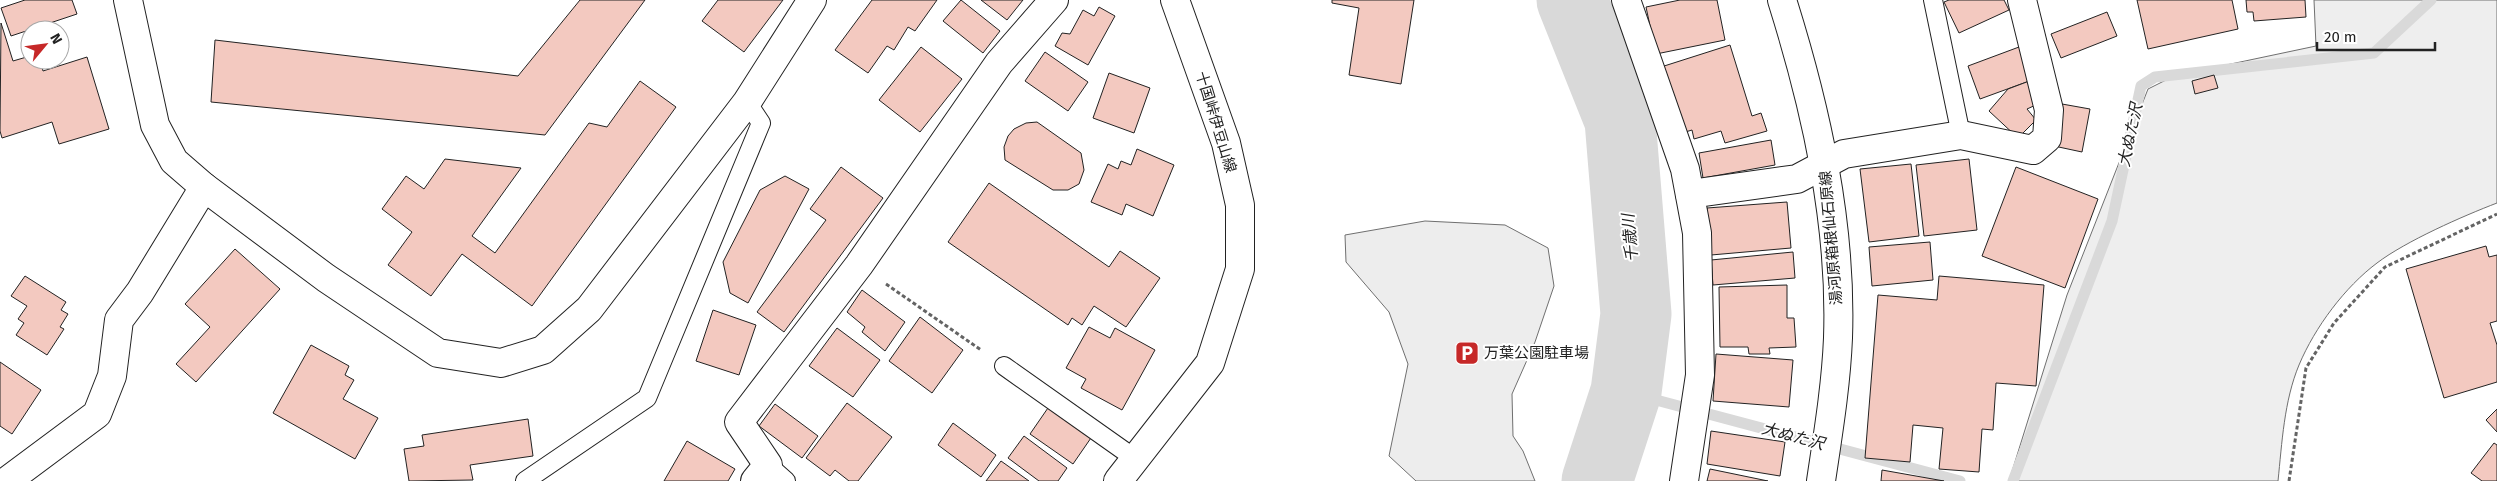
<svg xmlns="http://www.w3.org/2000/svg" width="2497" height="481" viewBox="0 0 2497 481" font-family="'Fira Sans','Noto Sans JP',sans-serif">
  <rect width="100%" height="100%" fill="#fff"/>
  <!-- green -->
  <path fill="#eee" stroke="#6f6f6f" d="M2314 0H2497V203C2463 216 2406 241 2377 263 2345 287 2315 327 2299 365 2284 401 2282 443 2278 481H2009L2067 295 2148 89 2174 76 2316 46Z"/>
  <!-- parking -->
  <path fill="#ededed" stroke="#6f6f6f" d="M1425 221 1505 225 1548 248 1554 286 1535 342 1512 394 1513 436 1523 451 1535 481H1416L1389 456 1408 364 1389 312 1346 262 1345 235Z"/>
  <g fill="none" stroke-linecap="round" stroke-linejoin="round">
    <!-- stream -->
    <g stroke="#d9d9d9" stroke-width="11">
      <path d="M1626 392 1960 481"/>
      <path d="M2013 481 2112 221 2141 86 2155 77 2374 53 2431 0"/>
    </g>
    <!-- river -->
    <path stroke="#d9d9d9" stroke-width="71" d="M1572 0 1620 120 1636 314 1626 392 1597 481"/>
  </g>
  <!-- building -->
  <g fill="#f3c9c0" stroke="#222">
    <path d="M25 0H72L77 14 11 36 1 8Z"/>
    <path d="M580 0H645L545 135 211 102 215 40 518 76Z"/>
    <path d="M718 0H783L744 52 702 21Z"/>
    <path d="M872 0H937L915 31 908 27 894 50 887 46 868 73 835 50Z"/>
    <path d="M961 0 1000 31 983 53 943 21Z"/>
    <path d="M981 0H1023L1007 20Z"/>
    <path d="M1332 0H1414L1401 84 1349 75 1359 8 1332 3Z"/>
    <path d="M1680 0H1717L1725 40 1656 54 1646 7Z"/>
    <path d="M1949 0H2004L2009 10 1959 33 1944 2Z"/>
    <path d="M2137 0H2232L2238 29 2148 49Z"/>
    <path d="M2246 0H2305L2306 17 2254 21 2253 12H2247Z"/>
    <path d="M1099 7 1115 16 1088 65 1055 46 1062 33 1070 34 1083 10 1094 16Z"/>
    <path d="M2107 12 2117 36 2061 58 2051 34Z"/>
    <path d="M1 23 13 61 30 56V60H40L43 71 87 57 109 129 59 144 52 122 2 138 0 131Z"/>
    <path d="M1730 45 1752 116 1761 113 1767 131 1725 143 1721 131 1694 139 1692 130 1682 133 1661 67Z"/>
    <path d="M921 47 962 79 920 132 879 100Z"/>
    <path d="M2019 47 2032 80 1980 99 1968 66Z"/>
    <path d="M1045 52 1088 82 1068 111 1025 81Z"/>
    <path d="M1109 73 1150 88 1134 133 1093 118Z"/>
    <path d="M2214 75 2218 88 2195 94 2192 81Z"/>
    <path d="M2032 80 2038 104 2027 109 2036 120 2018 138 1989 111 2008 89Z"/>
    <path d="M640 81 676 107 532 306 462 254 431 296 388 265 412 232 382 209 406 176 424 189 445 159 521 168 472 236 495 253 589 123 607 127Z"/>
    <path d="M2062 104 2090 109 2082 152 2054 146Z"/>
    <path d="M1037 122 1081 153 1084 170 1079 184 1068 190H1053L1005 160 1004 147 1008 136 1014 129 1026 123Z"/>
    <path d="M1771 140 1775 165 1703 178 1699 153Z"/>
    <path d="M1137 149 1174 165 1153 216 1126 204 1122 215 1091 202 1108 164 1118 169 1121 161 1131 165Z"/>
    <path d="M1969 159 1977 230 1924 236 1916 165Z"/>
    <path d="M1911 164 1919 236 1869 242 1860 169Z"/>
    <path d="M841 167 883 198 784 332 757 312 826 220 810 209Z"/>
    <path d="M2016 167 2098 199 2065 288 1982 256Z"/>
    <path d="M785 176 809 189 748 303 730 293 723 262 760 190Z"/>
    <path d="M989 183 1109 267 1120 251 1160 278 1126 327 1094 306 1082 325 1072 318 1068 325 948 242Z"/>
    <path d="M1787 202 1791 248 1711 255 1707 208Z"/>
    <path d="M1930 242 1933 280 1872 286 1869 247Z"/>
    <path d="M2486 246 2489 257 2497 255V321L2490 323 2497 345V382L2444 398 2406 269Z"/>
    <path d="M235 249 280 289 196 382 176 364 210 327 185 304Z"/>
    <path d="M1793 252 1795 278 1713 285 1711 260Z"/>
    <path d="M25 276 66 302 61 310 68 314 60 327 64 329 47 355 16 335 24 323 18 319 27 306 11 296Z"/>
    <path d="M1939 276 2044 285 2036 386 1996 383 1993 430 1982 429 1979 472 1939 469 1943 428 1913 425 1910 462 1865 458 1878 295 1937 300Z"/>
    <path d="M1787 285V318H1794L1796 347 1769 348 1770 354H1749L1748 347H1720L1719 287Z"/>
    <path d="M862 290 905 322 885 351 862 332 865 327 847 312Z"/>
    <path d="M713 310 756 325 739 375 696 361Z"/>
    <path d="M920 317 963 350 932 393 889 361Z"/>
    <path d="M1089 327 1110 338 1115 328 1155 350 1122 410 1081 388 1086 379 1066 368Z"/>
    <path d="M837 328 880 360 853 397 809 366Z"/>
    <path d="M311 345 349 366 345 375 354 380 343 399 378 418 355 459 273 413Z"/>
    <path d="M1716 354 1793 360 1789 407 1713 401Z"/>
    <path d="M0 362 41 390 12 434 0 426Z"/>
    <path d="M847 403 892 437 858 481H849L835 470 830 476 806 458Z"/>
    <path d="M775 404 818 436 802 458 759 426Z"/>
    <path d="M1050 405 1093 435 1073 464 1030 434Z"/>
    <path d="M2497 409V432L2486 420Z"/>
    <path d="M528 419 533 456 470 465 473 480 409 481 404 449 424 446 422 435Z"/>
    <path d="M953 423 996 455 981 477 938 445Z"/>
    <path d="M1711 431 1785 442 1780 476 1707 464Z"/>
    <path d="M1024 436 1067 468 1058 481H1039L1008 458Z"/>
    <path d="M687 441 735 469 728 481H664Z"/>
    <path d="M2494 443 2497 445V481H2482L2471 473Z"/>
    <path d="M1001 461 1029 481H986Z"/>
    <path d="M1710 469 1768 481H1707Z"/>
    <path d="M1882 470 1944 481H1881Z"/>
  </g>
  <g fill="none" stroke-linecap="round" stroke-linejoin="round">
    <!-- service casing -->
    <g stroke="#222" stroke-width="20">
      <g id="service">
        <path d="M1933 0 1961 135"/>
        <path d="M1004 366 1137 460"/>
        <path d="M768 465 786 481"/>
        <path d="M525 481 647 398 761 123 747 102"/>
      </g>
    </g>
    <!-- minor casing -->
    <g stroke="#222" stroke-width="30">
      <g id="minor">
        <path d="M128 0 155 125 174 161 204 187 326 278 438 353 501 363 543 350 589 309 747 102 812 0"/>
        <path d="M1626 0 1685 169 1697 233 1700 375 1684 481"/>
        <path d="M1690 194 1797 179 1844 154 1961 135 2033 150 2047 138 2049 110 2022 0"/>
        <path d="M7 481 97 414 112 376 119 320 140 292 204 187"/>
        <path d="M755 481 768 465 739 422 859 265 999 63 1054 0"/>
      </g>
    </g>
    <!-- secondary casing -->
    <g stroke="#222" stroke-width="30">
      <path id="secondary" d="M1118 481 1210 363 1240 269V205L1226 143 1175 0"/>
    </g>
    <!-- primary casing -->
    <g stroke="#222" stroke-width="30">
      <path id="primary" d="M1782 0C1816 108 1842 224 1838 338 1836 386 1828 434 1821 481"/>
    </g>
    <!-- path -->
    <g stroke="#646464" stroke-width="3" stroke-dasharray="4 2.5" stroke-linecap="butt">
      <path d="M886 284 981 350"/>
      <path d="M2289 481 2306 368 2334 323 2385 267 2497 214"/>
    </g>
    <!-- service -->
    <use href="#service" stroke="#fff" stroke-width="18"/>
    <!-- minor -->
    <use href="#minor" stroke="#fff" stroke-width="28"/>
    <!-- secondary -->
    <use href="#secondary" stroke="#fff" stroke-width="28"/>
    <!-- primary -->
    <use href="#primary" stroke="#fff" stroke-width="28"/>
  </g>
  <!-- icons -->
  <defs>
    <g id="parking-square" transform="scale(1.25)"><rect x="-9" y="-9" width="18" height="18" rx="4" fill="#c62828" stroke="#fff"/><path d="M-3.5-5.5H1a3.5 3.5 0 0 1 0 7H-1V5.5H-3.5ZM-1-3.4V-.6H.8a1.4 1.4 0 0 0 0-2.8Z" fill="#fff"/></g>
  </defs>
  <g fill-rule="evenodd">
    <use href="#parking-square" x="1467" y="353"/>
  </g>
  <g text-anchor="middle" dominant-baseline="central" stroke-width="4" stroke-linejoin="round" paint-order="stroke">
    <!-- street labels -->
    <g font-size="15" fill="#222" stroke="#fff">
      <text transform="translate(1216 122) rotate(73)">十国峠伊豆山線</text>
      <text transform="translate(1831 238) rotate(-95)">湯河原箱根仙石原線</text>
    </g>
    <!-- poi labels -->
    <g font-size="15" fill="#222" stroke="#fff" text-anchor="start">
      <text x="1484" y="353">万葉公園駐車場</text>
    </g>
    <!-- water labels -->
    <g font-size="16" font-style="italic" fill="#222" stroke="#fff">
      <text transform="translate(2130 135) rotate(-78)">大ぬた沢</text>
      <text transform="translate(1630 238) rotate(-95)">千歳川</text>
      <text transform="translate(1793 436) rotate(15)">大ぬた沢</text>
    </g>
  </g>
  <!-- north arrow -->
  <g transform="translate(45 45) rotate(61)"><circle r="24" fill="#ffffff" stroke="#a7a7a7"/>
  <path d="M0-4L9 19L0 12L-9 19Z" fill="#c62828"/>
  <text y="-8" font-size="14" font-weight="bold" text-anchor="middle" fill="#222222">N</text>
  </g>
  <!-- scale -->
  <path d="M2317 42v8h118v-8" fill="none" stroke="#222222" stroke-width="2.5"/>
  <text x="2324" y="42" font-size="15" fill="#222222" stroke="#ffffff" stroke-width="4" paint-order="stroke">20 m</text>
</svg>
